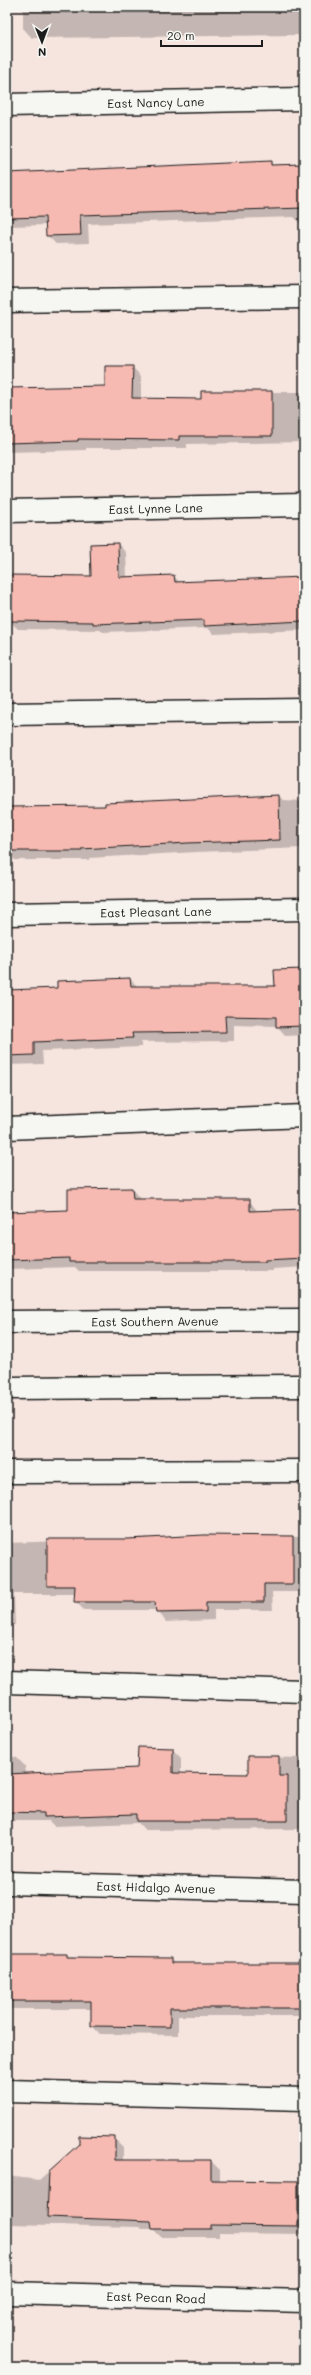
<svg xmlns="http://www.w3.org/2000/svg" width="311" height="2375" viewBox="0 0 311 2375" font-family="Mali,sans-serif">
  <rect width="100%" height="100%" fill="#f6e4df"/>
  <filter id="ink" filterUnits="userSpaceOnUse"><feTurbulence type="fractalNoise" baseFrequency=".025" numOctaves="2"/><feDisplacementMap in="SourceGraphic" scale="8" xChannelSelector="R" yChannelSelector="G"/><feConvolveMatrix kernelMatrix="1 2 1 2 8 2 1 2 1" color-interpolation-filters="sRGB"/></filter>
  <g filter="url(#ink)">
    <!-- shadow -->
    <g fill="#0003">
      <path d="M23 7H304V35L32 38 23 28Z"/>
      <path d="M270 162 274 166 304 165V223H300L294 217 88 224 89 243 56 244 47 235V225L7 226V174Z"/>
      <path d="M132 367 141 376V399L202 400V392H304V442L187 444V448H86V450L7 452V389L106 387Z"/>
      <path d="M118 544 126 553 127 577 174 576 180 583 304 577V630L214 634 208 628 103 632 100 630 18 629 9 621 92 577Z"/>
      <path d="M279 796 283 800 304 801V848L197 852 89 858V860H15L7 852V808L106 807Z"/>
      <path d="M304 970V1035L286 1036 277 1026 234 1025V1041L141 1042V1047L42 1051 43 1064 7 1065V991L58 989 130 979 138 987H276Z"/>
      <path d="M132 1189 141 1200H249L258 1212 304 1210V1267L273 1269V1271H79L75 1267 7 1269V1213L69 1211Z"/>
      <path d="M204 1536 304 1537V1592H272L273 1610H214V1620L166 1622 157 1610H84L75 1601V1594H14L15 1625H7V1543Z"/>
      <path d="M172 1749 181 1758V1774L249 1775V1757L304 1758V1829L145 1830 138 1823 54 1826 49 1821H7V1757H16L25 1766V1774L138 1769Z"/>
      <path d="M7 1955 170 1959 175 1964H297V1961L304 1962V2016H178V2035L100 2034 92 2026V2009H7Z"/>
      <path d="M114 2138 123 2147V2161H211L220 2170V2181L304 2182V2234L219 2233V2237H161L153 2229H141L139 2227 9 2224 7 2227V2176L39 2180 80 2144Z"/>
    </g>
    <!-- building -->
    <g fill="#f6bab2" stroke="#1c1c1c">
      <path d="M271 161V165L304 164V208L80 215 81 235 46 236 45 217 7 218V173Z"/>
      <path d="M105 366H133L132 398 201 399V391H272V436H179V440L78 439V441L7 443V388L105 386Z"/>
      <path d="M118 543 119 577 174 575 175 582 304 577V621L204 626V620L93 624V622L8 621V575L91 576 90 544Z"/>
      <path d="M279 795 280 840 188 843 81 849V851H7V807L105 806V803Z"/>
      <path d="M304 969V1026L276 1027V1017L225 1016 226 1032 132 1033 133 1038 34 1042V1055L7 1056V990L57 988V981L130 978 131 986H275L274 970Z"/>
      <path d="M132 1188 133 1199H250V1211L304 1209V1258L265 1260V1262H69V1258L7 1260V1212L68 1210V1189Z"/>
      <path d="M204 1535 293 1536V1584H264V1602H206V1612L156 1613 155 1602H74L75 1586H47V1539H128Z"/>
      <path d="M138 1747 173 1748V1773L248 1774V1756H279V1776H287V1821H136V1814L44 1817V1813L7 1812V1774L137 1768Z"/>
      <path d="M7 1954H67V1957L171 1958V1963H304V2008H170V2027L91 2026V2001H7Z"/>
      <path d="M79 2136 115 2137V2160H211V2180L298 2181V2226L211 2225V2229H152L151 2221 47 2217 49 2171 79 2144Z"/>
    </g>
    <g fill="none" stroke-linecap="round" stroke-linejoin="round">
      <!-- minor casing -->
      <g stroke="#1c1c1c" stroke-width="25">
        <g id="minor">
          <path id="s1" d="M7 105 304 99"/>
          <path d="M7 301 304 297"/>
          <path id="s2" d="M7 511 304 505"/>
          <path d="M7 714 304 710"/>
          <path id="s3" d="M7 914 304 909"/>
          <path d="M7 1128 304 1116"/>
          <path id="s4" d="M7 1322 304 1320"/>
          <path d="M7 1472 304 1471"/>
          <path d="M7 1682 304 1691"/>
          <path id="s5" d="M7 1883 304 1891"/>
          <path d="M7 2091 304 2099"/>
          <path id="s6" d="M7 2293 304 2301"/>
        </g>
      </g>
      <!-- major casing -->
      <g stroke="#1c1c1c" stroke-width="25">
        <path id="major" d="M7 1388 304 1386"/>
      </g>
      <!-- minor -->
      <use href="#minor" stroke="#f6f6f2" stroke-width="22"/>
      <!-- major -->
      <use href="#major" stroke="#f6f6f2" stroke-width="22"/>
    </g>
  </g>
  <g text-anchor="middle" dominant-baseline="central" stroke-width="3.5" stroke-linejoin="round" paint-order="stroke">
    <!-- street labels -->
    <g font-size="12" fill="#1c1c1c" stroke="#f6f6f2">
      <text stroke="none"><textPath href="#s1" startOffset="149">East Nancy Lane</textPath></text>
      <text stroke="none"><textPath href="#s2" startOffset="149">East Lynne Lane</textPath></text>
      <text stroke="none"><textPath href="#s3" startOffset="149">East Pleasant Lane</textPath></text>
      <text stroke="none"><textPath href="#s4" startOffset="148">East Southern Avenue</textPath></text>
      <text stroke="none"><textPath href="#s5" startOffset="149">East Hidalgo Avenue</textPath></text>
      <text stroke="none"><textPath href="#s6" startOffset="149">East Pecan Road</textPath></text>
    </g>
  </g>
  <!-- margin -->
  <rect width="311" height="2375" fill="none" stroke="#f6f6f2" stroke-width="24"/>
  <rect x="12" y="12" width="287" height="2351" fill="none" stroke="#1c1c1c" stroke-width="1.5" filter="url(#ink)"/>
  <!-- north arrow -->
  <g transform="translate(42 42) rotate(179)" stroke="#f6f6f2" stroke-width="3" paint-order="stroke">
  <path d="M0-3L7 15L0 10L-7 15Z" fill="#1c1c1c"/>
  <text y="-6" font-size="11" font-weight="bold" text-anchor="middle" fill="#1c1c1c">N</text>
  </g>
  <!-- scale -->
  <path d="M161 40v6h101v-6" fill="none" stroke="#1c1c1c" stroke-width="2"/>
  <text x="167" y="40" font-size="12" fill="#1c1c1c" stroke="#f6f6f2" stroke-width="3" paint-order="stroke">20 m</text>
</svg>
